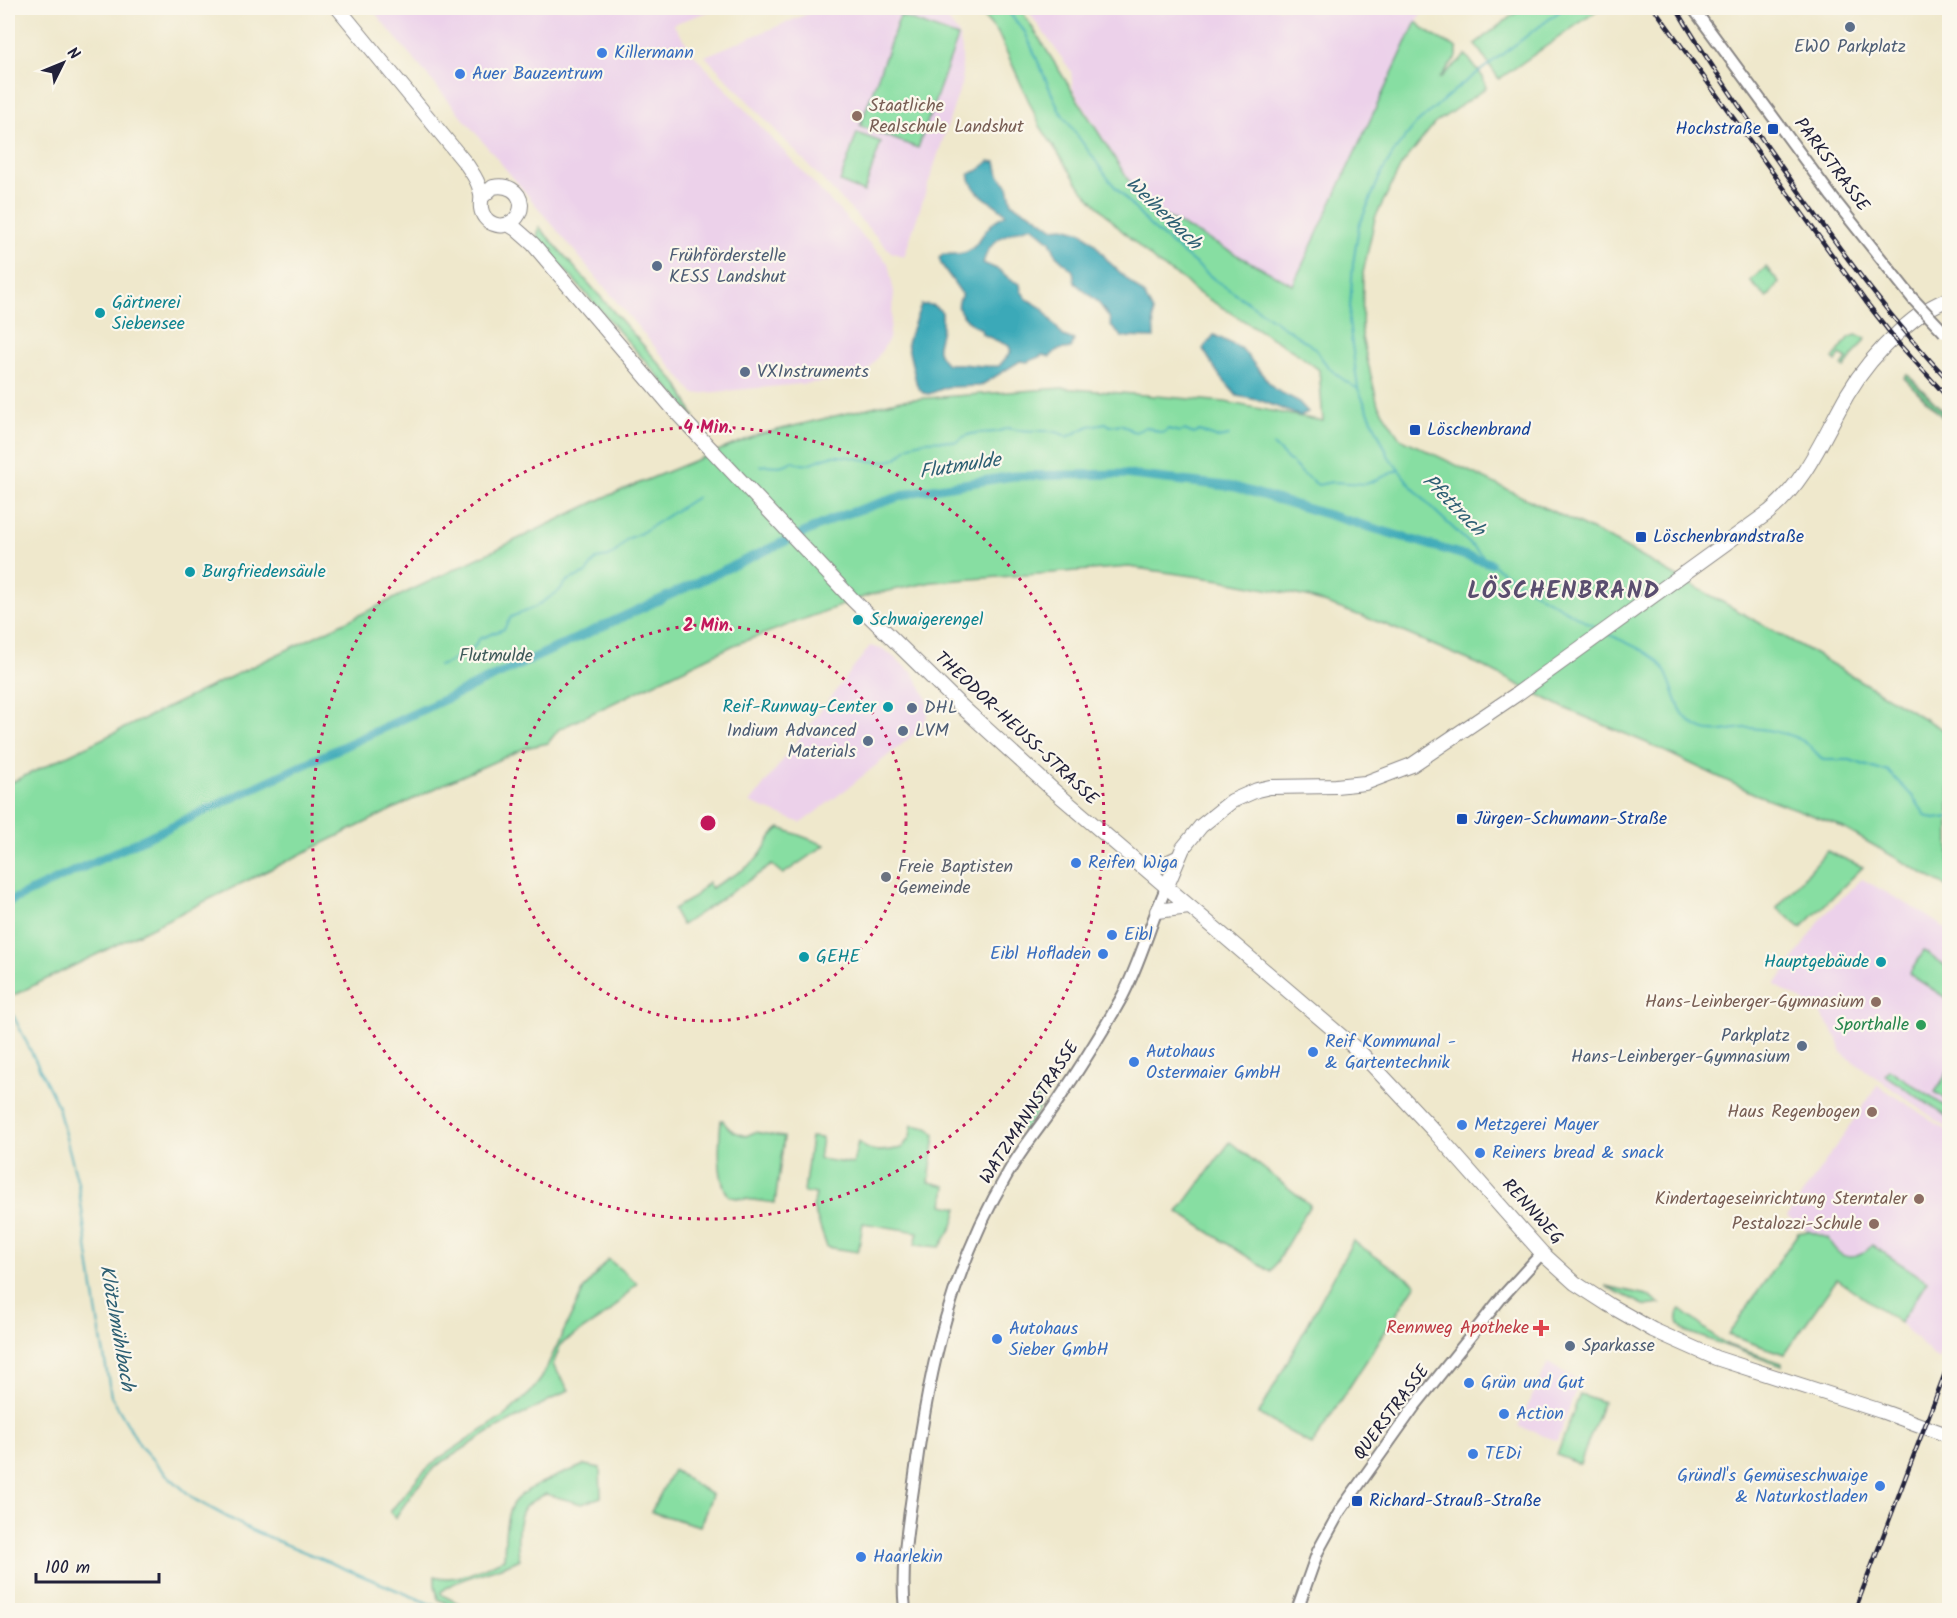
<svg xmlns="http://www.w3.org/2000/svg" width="1957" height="1618" viewBox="0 0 1957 1618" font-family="Kalam,sans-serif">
  <rect width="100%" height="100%" fill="#fbf7ec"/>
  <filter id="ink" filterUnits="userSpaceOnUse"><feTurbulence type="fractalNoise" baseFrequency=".0167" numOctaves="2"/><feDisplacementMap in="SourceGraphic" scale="12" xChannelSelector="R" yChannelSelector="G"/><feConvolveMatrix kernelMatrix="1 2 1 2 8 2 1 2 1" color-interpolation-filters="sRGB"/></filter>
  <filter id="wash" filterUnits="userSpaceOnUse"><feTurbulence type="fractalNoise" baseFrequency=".008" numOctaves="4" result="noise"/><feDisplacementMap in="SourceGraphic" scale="24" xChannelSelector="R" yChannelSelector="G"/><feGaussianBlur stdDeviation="1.35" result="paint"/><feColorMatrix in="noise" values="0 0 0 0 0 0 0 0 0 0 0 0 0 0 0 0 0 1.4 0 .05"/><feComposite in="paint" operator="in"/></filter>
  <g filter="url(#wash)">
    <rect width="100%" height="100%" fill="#efe8cc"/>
    <!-- built -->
    <g fill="#ecd1ea">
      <path d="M371 8H719L673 24 696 57 888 263 894 293 889 339 864 378 694 394Z"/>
      <path d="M822 8H939L959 35 962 50V82L904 257 891 252 705 56Z"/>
      <path d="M1026 8H1424L1293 285 1144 205 1073 89 1071 71Z"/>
      <path d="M870 646 885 650 913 673 927 698 928 714 923 727 848 788 801 823 750 803Z"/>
      <path d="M1862 879 1918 910 1949 931V1129L1844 1055 1841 1051 1838 1039 1818 1010 1775 985 1824 915Z"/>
      <path d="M1878 1085 1949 1132V1330L1938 1360 1900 1323 1927 1281 1872 1245 1864 1254 1852 1257 1840 1255 1820 1234 1808 1231 1787 1217Z"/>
      <path d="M1548 1363 1579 1382 1557 1441 1518 1426Z"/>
    </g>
    <!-- green -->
    <g fill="#87dea2" stroke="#54806e" stroke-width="1.5">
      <path d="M976 8H1020L1144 205 1293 285 1416 22 1432 35 1454 46 1457 49V56L1439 79 1466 55 1483 77 1486 88 1434 124 1401 166 1375 218 1363 273 1362 338 1378 405 1400 438 1608 538 1808 650 1949 733V888L1836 824 1755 794 1647 743 1564 708 1480 665 1384 624 1307 597 1221 580 1129 567 932 582 869 595 734 645 559 729 548 743 525 748 444 784 8 998V784L603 498 757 435 901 400 1062 388 1225 402 1323 421 1319 370 1298 354 1195 291 1184 280 1158 264 1119 228 1081 188 1040 126 998 33Z"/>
      <path d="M1522 8H1601L1499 79 1475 44Z"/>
      <path d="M900 16 958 37 918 148 860 126Z"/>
      <path d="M857 133 881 142 864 192 840 182Z"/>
      <path d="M539 227 679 386 695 418 537 238Z"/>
      <path d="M1766 267 1779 283 1767 298 1750 281Z"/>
      <path d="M1856 335 1866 338 1844 368 1842 366 1847 359 1840 355 1836 362 1833 359 1848 338Z"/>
      <path d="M780 828 825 845 783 874 772 865 682 925 673 909 693 898 708 882 711 888C727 878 748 870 760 855 767 846 770 834 780 828Z"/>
      <path d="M1827 851 1863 867 1801 928 1777 908Z"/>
      <path d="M1924 951 1949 969V1000L1909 974Z"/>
      <path d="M1889 1069 1949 1109V1118L1885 1075Z"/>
      <path d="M1949 1070V1101L1935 1092Z"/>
      <path d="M1037 1097 1042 1105 1025 1131 1019 1128Z"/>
      <path d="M721 1120H723C727 1130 737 1133 746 1136L755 1132 784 1137 775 1203 730 1197C716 1183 719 1139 721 1120Z"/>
      <path d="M912 1125 928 1128 935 1135 929 1182 946 1186 943 1205 958 1208 953 1226 940 1247 915 1245 918 1232 863 1223 858 1252 827 1247 813 1207 816 1194 804 1192 811 1137 822 1138 819 1159 853 1164 858 1142C872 1155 884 1151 902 1148L910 1137Z"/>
      <path d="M1230 1142 1310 1205 1271 1272 1178 1212Z"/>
      <path d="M1808 1231 1828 1238C1839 1261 1856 1263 1872 1245L1927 1281 1900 1323 1837 1279 1784 1354 1728 1335 1798 1233Z"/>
      <path d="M1353 1241 1416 1284 1312 1445 1259 1414Z"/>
      <path d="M608 1259 637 1283 610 1312 561 1344 553 1365 569 1390 488 1433 436 1466 416 1488 395 1518 390 1512 420 1475 438 1459 503 1417 530 1393 541 1379 584 1289Z"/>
      <path d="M1605 1286 1647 1295 1660 1304 1646 1306Z"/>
      <path d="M1680 1309 1718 1339 1728 1345 1782 1363V1366L1685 1331C1677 1324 1676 1319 1680 1309Z"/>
      <path d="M1580 1394 1603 1402 1580 1464 1557 1455Z"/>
      <path d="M584 1465 600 1468 601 1497 582 1504 546 1494C540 1497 530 1501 525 1507 517 1517 516 1546 520 1559 496 1572 461 1575 441 1592L442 1595 472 1610H461L438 1599 435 1585V1576C457 1584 485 1567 504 1559 505 1542 504 1518 513 1503 525 1486 564 1474 584 1465Z"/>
      <path d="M673 1470 712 1495 700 1526 651 1512Z"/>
    </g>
    <!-- forest -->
    <path fill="#6dbd88" stroke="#487062" stroke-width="1.5" d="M1907 374 1949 417V424L1904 378Z"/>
    <!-- water -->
    <g fill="#3aa9b8" stroke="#2e667a" stroke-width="1.5">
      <path d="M989 161 996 162 999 175 1008 186 1012 204 1037 217 1052 228 1064 227 1082 232 1093 242 1109 262 1145 296 1153 312 1154 338 1122 337 1111 326 1109 317 1098 302 1075 283 1073 271 1056 255 1050 241 1032 226C1007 234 991 236 983 263L999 270 1011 280 1020 284 1021 291 1027 299 1042 308 1063 336 1074 340 1071 348 1057 350 1050 357 1043 355 1028 362 1020 361 980 386 947 387 929 394 923 393 917 386 907 343 921 305C931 303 935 306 942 312 942 317 942 322 942 327 940 346 931 348 947 364 965 362 980 368 999 366L1011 352 1009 346 982 334 981 329C973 326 962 317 959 309 957 304 960 298 962 294L941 264 939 257 943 254C981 256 972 242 994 222 997 218 1003 217 1006 214 993 200 972 196 969 174L979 170Z"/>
      <path d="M1214 335 1242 349 1274 389 1298 401 1308 412 1300 416 1262 401 1237 396 1219 375 1203 349Z"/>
    </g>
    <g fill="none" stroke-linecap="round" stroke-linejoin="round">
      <!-- stream -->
      <g stroke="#3aa9b8" stroke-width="2">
        <path d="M1005 8 1025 32 1059 110 1110 181 1150 226 1215 280 1315 348C1327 369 1338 377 1358 389"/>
        <path d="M1564 8 1456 89 1415 125 1396 149 1381 174 1359 226 1353 264 1349 322 1358 389 1389 457 1412 487 1435 511 1490 563 1525 587 1599 629"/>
        <path d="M1273 445 1303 474 1318 485 1332 482 1366 484 1399 470"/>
        <path d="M760 466C772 463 779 470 792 461 807 470 817 458 832 456 851 454 875 466 892 460 900 458 903 450 910 446 923 439 943 440 956 442 971 430 979 434 994 432 999 432 1004 429 1009 428 1028 435 1050 425 1067 437L1089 426 1106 423 1110 426 1121 424C1135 431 1131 436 1145 427 1152 428 1156 432 1163 433L1168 429 1180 432 1184 430 1194 434 1199 431 1218 438 1229 436"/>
        <path d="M1609 634C1626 644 1652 651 1663 668 1676 687 1674 713 1696 726 1712 736 1728 729 1745 728 1758 727 1792 734 1803 741 1810 745 1817 754 1823 760H1850L1879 770H1887L1913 797 1926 816 1934 819 1950 817"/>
        <path d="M438 666C454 663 456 654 472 650L479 639 504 629 511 617 535 607 559 591 567 581 586 573 596 559 609 557 619 549 627 539 641 533 697 497"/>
        <path d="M13 1015 57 1104 78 1183 96 1309 111 1396 141 1447 165 1473 194 1499 251 1530 445 1610"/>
      </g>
      <!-- canal -->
      <path stroke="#3aa9b8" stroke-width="9" d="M8 902 840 516 914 492 1013 476 1123 474 1235 487 1490 563"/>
    </g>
  </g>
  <g filter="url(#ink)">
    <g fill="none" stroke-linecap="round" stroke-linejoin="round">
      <!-- minor casing -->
      <g stroke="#888584" stroke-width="14">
        <g id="minor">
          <path d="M1693 8 1832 197 1913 299"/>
          <path d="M905 1610C900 1566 909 1519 915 1475 929 1367 952 1267 1008 1173 1022 1148 1041 1126 1057 1102 1080 1068 1102 1033 1122 997 1140 963 1150 924 1166 888"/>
          <path d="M1297 1610 1318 1551 1340 1511 1414 1407 1502 1297 1542 1253"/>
        </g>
      </g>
      <!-- major casing -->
      <g stroke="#888584" stroke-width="16">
        <g id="major">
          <path d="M338 8 467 165C472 173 478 180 480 190 483 197 480 201 481 208 483 223 501 231 513 221 518 217 521 211 521 205 520 190 506 184 493 187L482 197"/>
          <path d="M508 224 516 229 533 244 676 412 853 600 959 704 1052 789 1361 1053 1434 1131 1542 1253 1575 1283 1609 1305 1653 1330 1716 1358 1881 1411 1950 1436"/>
          <path d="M1139 865 1160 866 1177 858"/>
          <path d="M1166 888 1183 848 1201 826 1232 801 1257 790 1270 787 1336 786 1365 783 1412 765 1517 694 1769 512C1807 480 1823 437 1847 395 1861 371 1879 350 1900 331 1914 318 1931 305 1950 299"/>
          <path d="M1157 911 1189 907"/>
        </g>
      </g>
      <!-- minor -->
      <use href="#minor" stroke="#fff" stroke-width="10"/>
      <!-- major -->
      <use href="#major" stroke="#fff" stroke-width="14"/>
      <!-- rail casing -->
      <g stroke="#22223b" stroke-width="4.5">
        <g id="rail">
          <path d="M1654 8 1866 302 1899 344 1950 400"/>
          <path d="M1676 8C1714 72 1757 132 1800 193 1847 259 1894 323 1950 382"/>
          <path d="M1855 1610 1950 1360"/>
        </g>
      </g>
      <!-- rail -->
      <use href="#rail" stroke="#fbf7ec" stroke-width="2" stroke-dasharray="7" stroke-linecap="butt"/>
      <!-- minor-bridge casing -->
      <g stroke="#888584" stroke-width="14" stroke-linecap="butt">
        <path id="minor-bridge" d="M1913 299 1944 332"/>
      </g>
      <!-- minor-bridge -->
      <use href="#minor-bridge" stroke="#fff" stroke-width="10"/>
    </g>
  </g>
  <!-- distance rings -->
  <g fill="none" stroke="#c2185b" stroke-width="3" stroke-dasharray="3 6">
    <circle cx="708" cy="823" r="198"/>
    <circle cx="708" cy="823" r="396"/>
  </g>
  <!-- markers -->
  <g fill="#5c6f8a" stroke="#fbf7ec" stroke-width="2">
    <circle cx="1850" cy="27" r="6"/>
    <circle cx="657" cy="266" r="6"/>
    <circle cx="745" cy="372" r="6"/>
    <circle cx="912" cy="708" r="6"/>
    <circle cx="903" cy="731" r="6"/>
    <circle cx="868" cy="741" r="6"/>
    <circle cx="1802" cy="1046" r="6"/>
    <circle cx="1570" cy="1346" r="6"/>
  </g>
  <g fill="#3f7fe0" stroke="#fbf7ec" stroke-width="2">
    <circle cx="602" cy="53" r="6"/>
    <circle cx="460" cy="74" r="6"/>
    <circle cx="1076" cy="863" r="6"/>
    <circle cx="1112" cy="935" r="6"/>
    <circle cx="1103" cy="954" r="6"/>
    <circle cx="1313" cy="1052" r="6"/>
    <circle cx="1134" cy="1062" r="6"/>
    <circle cx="1462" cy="1125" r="6"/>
    <circle cx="1480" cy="1153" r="6"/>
    <circle cx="997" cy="1339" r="6"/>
    <circle cx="1469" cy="1383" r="6"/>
    <circle cx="1504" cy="1414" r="6"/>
    <circle cx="1473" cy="1454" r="6"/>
    <circle cx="1880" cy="1486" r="6"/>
    <circle cx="861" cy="1557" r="6"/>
  </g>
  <g fill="#8d6e63" stroke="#fbf7ec" stroke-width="2">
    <circle cx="857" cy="116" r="6"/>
    <circle cx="1876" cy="1002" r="6"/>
    <circle cx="1872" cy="1112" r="6"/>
    <circle cx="1919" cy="1199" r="6"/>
    <circle cx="1874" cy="1224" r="6"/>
  </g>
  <g fill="#1a4fb4" stroke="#fbf7ec" stroke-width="2">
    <rect x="1767" y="123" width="12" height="12" rx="3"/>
    <rect x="1409" y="424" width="12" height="12" rx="3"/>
    <rect x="1635" y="531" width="12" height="12" rx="3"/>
    <rect x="1456" y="813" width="12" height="12" rx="3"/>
    <rect x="1351" y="1495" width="12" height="12" rx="3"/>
  </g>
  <g fill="#0f9aa8" stroke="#fbf7ec" stroke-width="2">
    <circle cx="100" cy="313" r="6"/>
    <circle cx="190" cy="572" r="6"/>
    <circle cx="858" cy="620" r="6"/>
    <circle cx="888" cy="707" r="6"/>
    <circle cx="804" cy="957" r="6"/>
    <circle cx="1881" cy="962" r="6"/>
  </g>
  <circle fill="#6b7280" stroke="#fbf7ec" stroke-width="2" cx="886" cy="877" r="6"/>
  <circle fill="#2e9e5b" stroke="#fbf7ec" stroke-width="2" cx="1921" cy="1025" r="6"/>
  <path fill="#e0444e" stroke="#fbf7ec" stroke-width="2" d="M1538 1319h6v6h6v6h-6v6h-6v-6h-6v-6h6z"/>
  <g text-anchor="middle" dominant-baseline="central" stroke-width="4.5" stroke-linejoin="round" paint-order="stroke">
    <!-- service labels -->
    <g font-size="18" fill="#4e5e75" stroke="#fbf7ec" text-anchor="start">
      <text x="1850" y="47" text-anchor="middle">EWO Parkplatz</text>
      <text x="669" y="256">Frühförderstelle<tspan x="669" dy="21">KESS Landshut</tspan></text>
      <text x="757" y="372">VXInstruments</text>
      <text x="924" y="708">DHL</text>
      <text x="856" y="731" text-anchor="end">Indium Advanced<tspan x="856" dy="21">Materials</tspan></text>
      <text x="915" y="731">LVM</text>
      <text x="1790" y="1036" text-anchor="end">Parkplatz<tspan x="1790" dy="21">Hans-Leinberger-Gymnasium</tspan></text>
      <text x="1582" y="1346">Sparkasse</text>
    </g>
    <!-- shop labels -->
    <g font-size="18" fill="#366cbe" stroke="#fbf7ec" text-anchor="start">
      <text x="614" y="53">Killermann</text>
      <text x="472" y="74">Auer Bauzentrum</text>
      <text x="1088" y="863">Reifen Wiga</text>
      <text x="1124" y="935">Eibl</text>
      <text x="1091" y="954" text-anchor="end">Eibl Hofladen</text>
      <text x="1325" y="1042">Reif Kommunal -<tspan x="1325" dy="21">&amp; Gartentechnik</tspan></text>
      <text x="1146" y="1052">Autohaus<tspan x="1146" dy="21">Ostermaier GmbH</tspan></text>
      <text x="1474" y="1125">Metzgerei Mayer</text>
      <text x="1492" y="1153">Reiners bread &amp; snack</text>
      <text x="1009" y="1329">Autohaus<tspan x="1009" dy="21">Sieber GmbH</tspan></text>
      <text x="1481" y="1383">Grün und Gut</text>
      <text x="1516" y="1414">Action</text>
      <text x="1485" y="1454">TEDi</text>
      <text x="1868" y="1476" text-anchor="end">Gründl's Gemüseschwaige<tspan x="1868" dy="21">&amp; Naturkostladen</tspan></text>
      <text x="873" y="1557">Haarlekin</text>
    </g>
    <!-- education labels -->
    <g font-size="18" fill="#785e54" stroke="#fbf7ec" text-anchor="end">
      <text x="869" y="106" text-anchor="start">Staatliche<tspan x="869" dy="21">Realschule Landshut</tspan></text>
      <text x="1864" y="1002">Hans-Leinberger-Gymnasium</text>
      <text x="1860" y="1112">Haus Regenbogen</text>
      <text x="1907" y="1199">Kindertageseinrichtung Sterntaler</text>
      <text x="1862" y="1224">Pestalozzi-Schule</text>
    </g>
    <!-- transit labels -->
    <g font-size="18" fill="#164399" stroke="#fbf7ec" text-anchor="start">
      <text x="1761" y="129" text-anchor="end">Hochstraße</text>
      <text x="1427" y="430">Löschenbrand</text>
      <text x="1653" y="537">Löschenbrandstraße</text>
      <text x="1474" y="819">Jürgen-Schumann-Straße</text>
      <text x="1369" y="1501">Richard-Strauß-Straße</text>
    </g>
    <!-- street labels -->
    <g font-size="18" fill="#22223b" stroke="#fbf7ec">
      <text transform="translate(1831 165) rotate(53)">PARKSTRASSE</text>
      <text transform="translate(1016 729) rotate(43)">THEODOR-HEUSS-STRASSE</text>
      <text transform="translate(1030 1113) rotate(-57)">WATZMANNSTRASSE</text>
      <text transform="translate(1532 1212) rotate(48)">RENNWEG</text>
      <text transform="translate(1392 1413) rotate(-53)">QUERSTRASSE</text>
    </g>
    <!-- culture labels -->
    <g font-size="18" fill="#0d838f" stroke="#fbf7ec" text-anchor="start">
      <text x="112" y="303">Gärtnerei<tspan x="112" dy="21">Siebensee</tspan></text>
      <text x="202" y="572">Burgfriedensäule</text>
      <text x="870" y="620">Schwaigerengel</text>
      <text x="876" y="707" text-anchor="end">Reif-Runway-Center</text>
      <text x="816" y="957">GEHE</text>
      <text x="1869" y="962" text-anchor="end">Hauptgebäude</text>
    </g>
    <!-- park labels -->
    <g font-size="18" fill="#405a5a" stroke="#fbf7ec">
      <text x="496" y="656">Flutmulde</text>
    </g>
    <!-- worship labels -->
    <g font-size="18" fill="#5b616d" stroke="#fbf7ec" text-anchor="start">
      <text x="898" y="867">Freie Baptisten<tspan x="898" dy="21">Gemeinde</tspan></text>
    </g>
    <!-- leisure labels -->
    <g font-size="18" fill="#27864d" stroke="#fbf7ec" text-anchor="end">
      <text x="1909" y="1025">Sporthalle</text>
    </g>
    <!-- health labels -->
    <g font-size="18" fill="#be3a42" stroke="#fbf7ec" text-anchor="end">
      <text x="1529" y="1328">Rennweg Apotheke</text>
    </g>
    <!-- water labels -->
    <g font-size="20" font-style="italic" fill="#2d5f73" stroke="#fbf7ec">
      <text transform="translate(1163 214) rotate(44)">Weiherbach</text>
      <text transform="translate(960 467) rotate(-9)">Flutmulde</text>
      <text transform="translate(1453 506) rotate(45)">Pfettrach</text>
      <text transform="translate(116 1328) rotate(80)">Klötzlmühlbach</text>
    </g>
    <!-- district labels -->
    <g font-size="24" font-weight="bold" letter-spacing="1.5" fill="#5a4e6f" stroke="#fbf7ec">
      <text x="1564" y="591">LÖSCHENBRAND</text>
    </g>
  </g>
  <circle cx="708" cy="823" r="9" fill="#c2185b" stroke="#fbf7ec" stroke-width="3"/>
  <g font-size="18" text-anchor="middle" font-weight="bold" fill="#c2185b" stroke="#fbf7ec" stroke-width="4.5" stroke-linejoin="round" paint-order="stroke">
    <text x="708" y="433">4 Min.</text>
    <text x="708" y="631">2 Min.</text>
  </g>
  <!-- margin -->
  <rect width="1957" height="1618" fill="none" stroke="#fbf7ec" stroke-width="30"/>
  <!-- north arrow -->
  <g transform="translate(63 63) rotate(47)" stroke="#fbf7ec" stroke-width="4.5" paint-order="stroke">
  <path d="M0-4.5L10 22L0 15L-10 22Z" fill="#22223b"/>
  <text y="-9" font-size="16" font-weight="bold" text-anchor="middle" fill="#22223b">N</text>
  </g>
  <!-- scale -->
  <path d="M36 1573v9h123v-9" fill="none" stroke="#22223b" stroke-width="3"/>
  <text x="45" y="1573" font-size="18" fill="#22223b" stroke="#fbf7ec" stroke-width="4.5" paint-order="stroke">100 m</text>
</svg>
